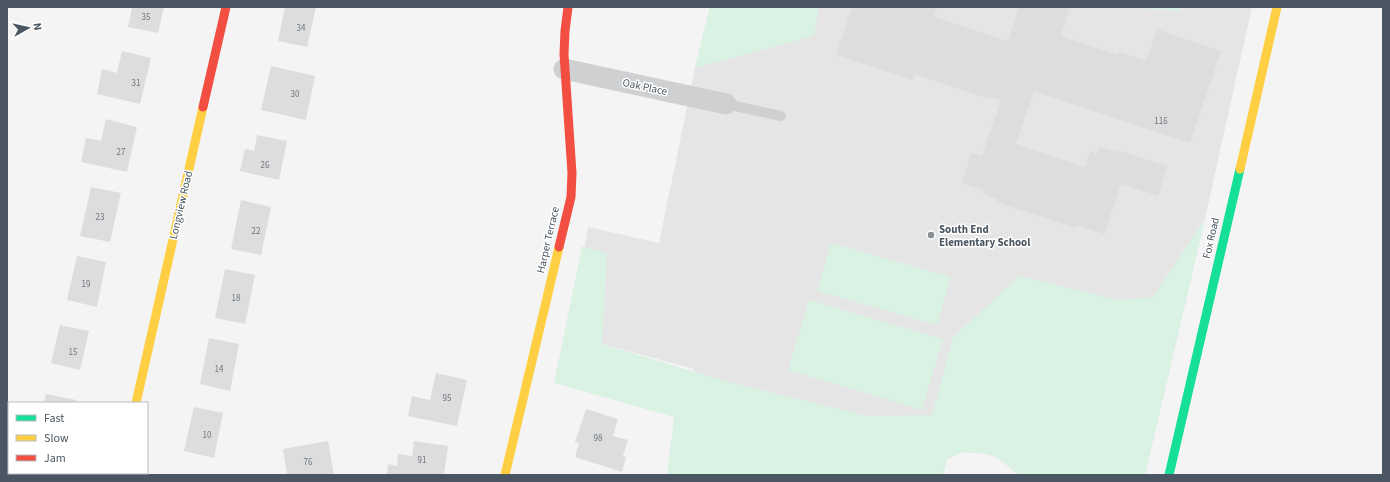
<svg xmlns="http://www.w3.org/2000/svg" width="1390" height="482" viewBox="0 0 1390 482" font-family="'Source Sans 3',sans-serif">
  <rect width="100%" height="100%" fill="#f4f4f4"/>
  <!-- education -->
  <path fill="#e6e5e6" d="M710 7H1252L1205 219 1145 475H1019L997 457 980 453 964 452 947 459 943 475H689L694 369 569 335 588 227 659 243 695 68Z"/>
  <!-- green -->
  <g fill="#d9f2e3">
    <path d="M710 7H819L814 36 695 68Z"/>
    <path d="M1133 7H1181V11L1138 8Z"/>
    <path d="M1205 219 1145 475H1019L997 457 980 453 964 452 947 459 943 475H667L674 417 554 383 582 246 607 254 602 344 728 382 868 416 932 415 953 337 1020 276 1119 300 1153 297Z"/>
    <path d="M831 243 951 277 937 325 817 291Z"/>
    <path d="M809 300 943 339 922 410 788 370Z"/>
  </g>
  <!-- building -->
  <g fill="#ddddde">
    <path d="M132 7H164L158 33 128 27Z"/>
    <path d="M285 7H316L307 47 278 41Z"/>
    <path d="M852 7H937L934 17 1008 41 1019 7H1070L1061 36 1118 55 1119 52 1146 61 1157 29 1221 51 1190 143 1034 91 1016 144 1085 167 1090 151 1097 154 1100 147 1116 152 1117 150 1168 166 1158 196 1121 184 1104 234 1076 225 1075 228 996 202 997 199 983 194 984 190 962 183 971 153 982 156 1001 100 991 97 990 99 915 74 913 80 836 55Z"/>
    <path d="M122 51 151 58 140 104 97 94 102 69 117 73Z"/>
    <path d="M271 66 315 76 306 120 261 110Z"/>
    <path d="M106 119 137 127 127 172 81 162 86 138 101 141Z"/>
    <path d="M257 135 287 141 279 180 240 171 245 149 254 151Z"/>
    <path d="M91 187 121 193 110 242 80 236Z"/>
    <path d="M241 200 271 207 261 255 231 249Z"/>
    <path d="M77 256 106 262 97 307 67 300Z"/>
    <path d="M225 269 255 275 245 324 215 318Z"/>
    <path d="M60 325 89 331 80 370 51 363Z"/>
    <path d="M209 338 239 344 230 391 200 384Z"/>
    <path d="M436 373 467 380 457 426 408 416 412 396 430 400Z"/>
    <path d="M46 394 76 400V403H44Z"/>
    <path d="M194 407 223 413 214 458 184 451Z"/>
    <path d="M586 409 618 419 613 436 628 440 623 456 626 457 622 472 575 457 579 443 575 442Z"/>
    <path d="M328 441 334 475H287L283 449Z"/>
    <path d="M414 441 448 446 444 475H387L388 464 397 466 398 454 412 456Z"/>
    <path d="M20 473H57V475H19Z"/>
  </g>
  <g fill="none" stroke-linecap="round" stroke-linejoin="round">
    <!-- lane -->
    <path stroke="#ced0d2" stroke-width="10" d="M726 104 781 116"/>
    <!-- street -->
    <g stroke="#ced0d2" stroke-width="21">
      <path d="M564 69 726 104"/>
      <path d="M120 475V473"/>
    </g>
    <!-- fast -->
    <path stroke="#16e098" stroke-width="9" d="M1169 475 1240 169"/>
    <!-- slow -->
    <g stroke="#ffcf43" stroke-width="9">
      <path d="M1240 169 1277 7"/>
      <path d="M136 403 203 107"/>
      <path d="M505 475 559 247"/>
    </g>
    <!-- jam -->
    <g stroke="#f24e42" stroke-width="9">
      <path d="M203 107 226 7"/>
      <path d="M559 247 571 197 572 173 564 54 565 31 568 7"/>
    </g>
  </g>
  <!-- markers -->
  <circle fill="#868d94" stroke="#fff" stroke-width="1.5" cx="931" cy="235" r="4"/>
  <g text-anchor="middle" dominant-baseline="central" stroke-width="3" stroke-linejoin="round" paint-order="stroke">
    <!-- number labels -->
    <g font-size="9" fill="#707881">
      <text x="146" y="17">35</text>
      <text x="301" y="28">34</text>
      <text x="136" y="83">31</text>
      <text x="295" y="94">30</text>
      <text x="1161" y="121">116</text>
      <text x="121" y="152">27</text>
      <text x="265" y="165">26</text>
      <text x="100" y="217">23</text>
      <text x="256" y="231">22</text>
      <text x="86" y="284">19</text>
      <text x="236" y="298">18</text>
      <text x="73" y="352">15</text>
      <text x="219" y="369">14</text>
      <text x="447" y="398">95</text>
      <text x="207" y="435">10</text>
      <text x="598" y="438">98</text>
      <text x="422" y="460">91</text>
      <text x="308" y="462">76</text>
    </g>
    <!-- street labels -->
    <g font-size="11" fill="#4a5661" stroke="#fff">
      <text transform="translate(645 87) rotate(12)">Oak Place</text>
      <text transform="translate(181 205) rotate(-77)">Longview Road</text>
      <text transform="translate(1211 238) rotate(-77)">Fox Road</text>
      <text transform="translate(548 240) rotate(-77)">Harper Terrace</text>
    </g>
    <!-- poi labels -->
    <g font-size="11" font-weight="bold" fill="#4a5661" stroke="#fff" text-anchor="start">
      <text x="939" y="229">South End<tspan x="939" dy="13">Elementary School</tspan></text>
    </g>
  </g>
  <!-- border -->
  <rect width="1390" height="482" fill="none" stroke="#4a5661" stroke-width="16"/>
  <!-- legend -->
  <rect x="8" y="402" width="140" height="72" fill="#ffffff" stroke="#b7bbc0"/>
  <rect x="16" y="415" width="20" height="6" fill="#16e098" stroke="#b7bbc0"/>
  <text x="44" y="422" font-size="12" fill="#4a5661">Fast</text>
  <rect x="16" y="435" width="20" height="6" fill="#ffcf43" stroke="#b7bbc0"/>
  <text x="44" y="442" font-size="12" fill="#4a5661">Slow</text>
  <rect x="16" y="455" width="20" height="6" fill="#f24e42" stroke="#b7bbc0"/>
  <text x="44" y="462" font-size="12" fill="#4a5661">Jam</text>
  <!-- north arrow -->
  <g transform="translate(28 28) rotate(82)" stroke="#ffffff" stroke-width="3" paint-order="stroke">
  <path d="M0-3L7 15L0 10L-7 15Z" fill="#4a5661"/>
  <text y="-6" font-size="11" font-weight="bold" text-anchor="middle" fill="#4a5661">N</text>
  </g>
</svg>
